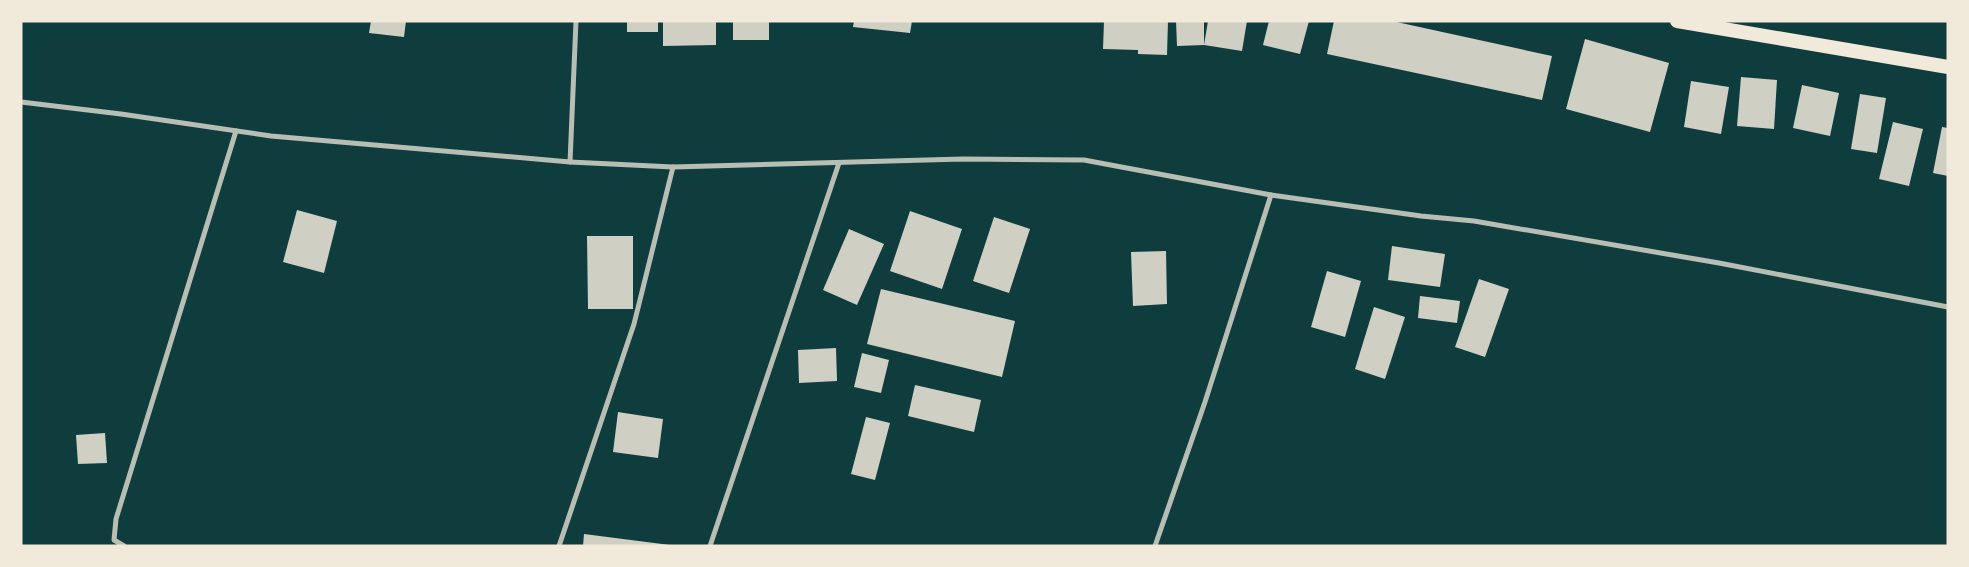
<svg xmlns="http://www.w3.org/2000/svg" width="1969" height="567" viewBox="0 0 1969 567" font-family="'Roboto Condensed',sans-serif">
  <rect width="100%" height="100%" fill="#0f3d3e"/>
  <!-- building -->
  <g fill="#cfcfc3">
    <path d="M371 21H406L404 37 369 33Z"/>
    <rect x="627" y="21" width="31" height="11"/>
    <path d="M663 21H716V45L663 46Z"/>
    <rect x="733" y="21" width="36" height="19"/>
    <path d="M854 21H912L910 33 853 27Z"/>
    <path d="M1104 21H1168L1167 55 1138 54V50L1103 49Z"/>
    <path d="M1176 21H1204V45L1177 46Z"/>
    <path d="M1208 21H1247L1242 51 1204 45Z"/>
    <path d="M1269 21H1309L1300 54 1263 45Z"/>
    <path d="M1334 21H1392L1552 56 1542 100 1327 54Z"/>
    <path d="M1585 39 1669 63 1650 132 1566 109Z"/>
    <path d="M1741 77 1777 80 1774 129 1737 126Z"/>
    <path d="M1691 81 1729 87 1721 134 1684 127Z"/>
    <path d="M1802 85 1839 93 1830 136 1793 128Z"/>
    <path d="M1860 94 1886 98 1877 153 1851 149Z"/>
    <path d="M1893 122 1923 129 1909 186 1879 179Z"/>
    <path d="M1942 127 1948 128V176L1933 173Z"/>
    <path d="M297 210 337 221 324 273 283 262Z"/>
    <path d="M910 211 962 229 942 289 890 271Z"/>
    <path d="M994 217 1030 229 1009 293 973 281Z"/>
    <path d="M849 229 884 244 857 305 823 290Z"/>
    <path d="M587 236H633V309H588Z"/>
    <path d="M1392 246 1445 254 1440 287 1388 280Z"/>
    <path d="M1166 251 1167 304 1133 306 1131 252Z"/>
    <path d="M1327 271 1361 281 1345 337 1311 327Z"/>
    <path d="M1479 279 1509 289 1485 357 1455 347Z"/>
    <path d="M881 289 1015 321 1002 377 867 344Z"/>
    <path d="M1420 296 1460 301 1457 323 1418 318Z"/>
    <path d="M1374 307 1405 317 1385 379 1355 369Z"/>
    <path d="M836 348 837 381 799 383 798 350Z"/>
    <path d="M862 353 889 360 881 393 854 387Z"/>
    <path d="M915 385 981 400 974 432 908 416Z"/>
    <path d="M618 412 663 419 658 458 613 452Z"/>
    <path d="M866 417 890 423 875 480 851 474Z"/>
    <path d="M105 433 107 463 78 464 76 435Z"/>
    <path d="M584 534 670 545V546H583Z"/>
  </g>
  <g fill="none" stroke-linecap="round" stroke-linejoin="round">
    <!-- minor -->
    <g stroke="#b8beb3" stroke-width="5">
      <path d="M21 102 121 114 271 136 570 162 576 21"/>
      <path d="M570 162 673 167 963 159 1084 160 1271 195 1205 402 1155 546"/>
      <path d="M1271 195 1421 216 1474 221 1719 263 1948 307"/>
      <path d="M124 546 114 540 116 519 236 131"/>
      <path d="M559 546 634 324 673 167"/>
      <path d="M710 546 839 163"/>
    </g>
    <!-- trunk -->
    <path stroke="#f1e9da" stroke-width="14" d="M1677 21 1948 67"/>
  </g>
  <!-- border -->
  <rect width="1969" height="567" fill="none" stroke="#f1e9da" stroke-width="45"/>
</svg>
